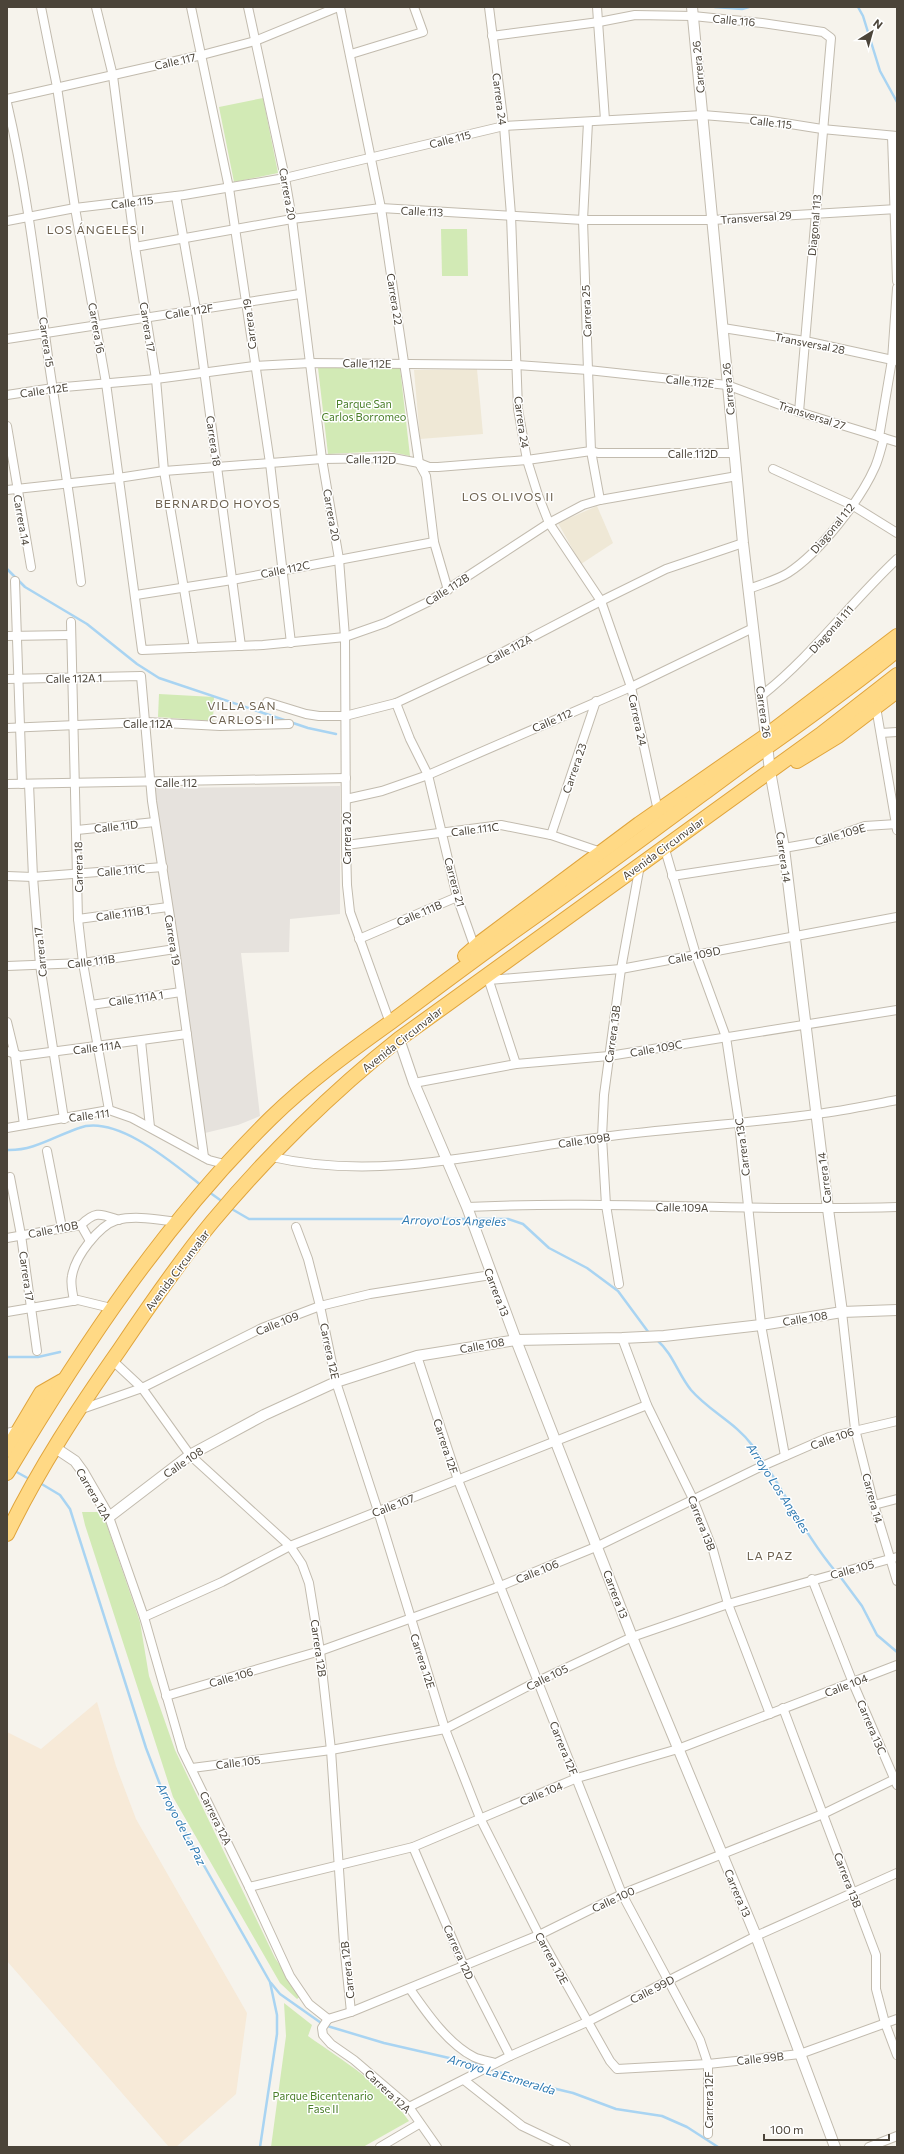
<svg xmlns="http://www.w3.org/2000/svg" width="904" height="2154" viewBox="0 0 904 2154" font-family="Commissioner,sans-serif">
  <rect width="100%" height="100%" fill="#f6f3ec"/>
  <!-- commercial -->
  <path fill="#f7ead8" d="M97 1702 116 1766 136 1819 247 2013 236 2094 176 2147H169L7 1961V1732L41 1749Z"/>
  <!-- industrial -->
  <path fill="#e6e2dd" d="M340 786V914L290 919 289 952 241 953 260 1116 238 1125 205 1133 154 788Z"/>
  <!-- education -->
  <g fill="#efe8d6">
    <path d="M477 369 483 434 420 439 414 370Z"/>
    <path d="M597 506 613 543 581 564 558 523Z"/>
  </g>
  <!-- green -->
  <g fill="#d2eab5">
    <path d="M263 98 278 173 234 182 219 107Z"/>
    <path d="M441 229H467L468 276H442Z"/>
    <path d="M318 368H400L410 456 387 451 328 454Z"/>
    <path d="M159 694 214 697 213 721 158 717Z"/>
    <path d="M82 1512H100L104 1517 140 1622 149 1676 175 1750 275 1958 301 1996 297 1999 280 1983 173 1797 85 1525Z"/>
    <path d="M284 2003 312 2025 308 2036C343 2061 384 2085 409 2121L363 2147H271L286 2036Z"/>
  </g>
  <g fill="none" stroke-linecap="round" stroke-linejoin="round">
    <!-- stream -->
    <g stroke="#a9d4f2" stroke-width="2.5">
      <path d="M715 7 742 9 749 7"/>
      <path d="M858 7 863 16 880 71 897 102"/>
      <path d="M7 569 25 587 87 624 137 664 159 678 308 728 336 734"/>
      <path d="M7 1150C34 1151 55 1136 79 1128 117 1114 175 1165 202 1186"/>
      <path d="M209 1192 223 1202"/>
      <path d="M230 1208 249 1219H469"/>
      <path d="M474 1219H508L523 1224 549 1248 587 1268 618 1291 649 1333"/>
      <path d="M657 1340C673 1354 678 1374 691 1390 709 1411 736 1423 752 1445 782 1485 803 1533 836 1572"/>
      <path d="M7 1357H38L60 1352"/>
      <path d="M13 1470 31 1480"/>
      <path d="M40 1483 60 1495 70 1509 146 1748 164 1795 270 1982 277 2015V2034L260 2147"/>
      <path d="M839 1575 862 1606 877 1635 897 1652"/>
      <path d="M271 1983 280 1994 324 2025 384 2043 484 2066"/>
      <path d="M490 2069 531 2083 573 2093 616 2109 662 2116 687 2127 718 2147"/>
    </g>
    <!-- minor casing -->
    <g stroke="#c2bbae" stroke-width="10">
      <g id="minor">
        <path d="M41 7 57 87 75 208 106 383 142 650 263 645 345 637 385 623 428 602 549 523 583 505 600 500 737 476"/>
        <path d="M96 7 113 76 135 247 156 379 164 471 194 648"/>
        <path d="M191 7 229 188 270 463 291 643"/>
        <path d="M248 7 285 178 292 219 322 459 339 559 345 637 346 845 347 885 350 912 390 1023"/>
        <path d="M340 7 381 208 419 463 426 476 434 542 448 590"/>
        <path d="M489 7 504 126 511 215 518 409 527 460 538 495 549 523 601 601 631 687 658 811"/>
        <path d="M597 7 605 120"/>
        <path d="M492 36 599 22 635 15 693 16 762 23 823 32 831 38 799 412"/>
        <path d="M351 54 423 32 414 7"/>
        <path d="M7 99 202 55 255 41 338 7"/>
        <path d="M7 103C27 189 37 276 49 364 60 437 72 509 81 582"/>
        <path d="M588 122 583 220 588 370 591 451 600 500"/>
        <path d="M892 136 897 281"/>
        <path d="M176 196 196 310 241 646"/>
        <path d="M7 221 75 208 184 195 285 178 504 126 703 115 765 120 822 129 897 136"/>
        <path d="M135 247 292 219 381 208 583 220H712L897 209"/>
        <path d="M723 328 805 341 897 361"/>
        <path d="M7 339 300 294"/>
        <path d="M7 395 53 388 156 379 254 366 310 363 517 365 588 370 727 385 799 412 897 442"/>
        <path d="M7 426 31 567"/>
        <path d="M879 437 892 360 897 288"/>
        <path d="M773 469 852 505 897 533"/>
        <path d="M7 490 118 478 164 471 322 459 393 458 419 463 429 467H438L527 460 591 451 598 453H735"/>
        <path d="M15 581 22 784"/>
        <path d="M749 589C761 584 777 580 788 573 819 553 860 501 875 467 879 458 881 448 884 438"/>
        <path d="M136 595 232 580 434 542"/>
        <path d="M71 622 78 919 83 963 109 1110"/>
        <path d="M7 636 71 635"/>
        <path d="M7 679 141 676 152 801 175 949 204 1157"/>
        <path d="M761 696C812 656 850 603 897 559"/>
        <path d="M267 702 306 714 319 716H345L396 703 488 660 601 601 666 569 743 543"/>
        <path d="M396 703 410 739 428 775 457 897 475 948"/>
        <path d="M876 707 897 830"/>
        <path d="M7 728 146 722 220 726 289 724"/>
        <path d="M881 733 897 732"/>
        <path d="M7 784 346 778"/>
        <path d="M29 784 33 877 40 965 64 1119"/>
        <path d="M346 799 382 791 428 775 631 687 753 628"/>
        <path d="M77 830 155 822"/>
        <path d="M551 835 596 701"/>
        <path d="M346 845 501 825 551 835 601 852"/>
        <path d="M664 846 696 955 726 1037 739 1123 761 1325 785 1456"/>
        <path d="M784 848 818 842 865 826 897 824"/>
        <path d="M7 876 33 877 163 867"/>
        <path d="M672 876 784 859"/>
        <path d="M78 919 168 907"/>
        <path d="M359 939 457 897"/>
        <path d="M7 966 83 963 175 949"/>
        <path d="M487 975 516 1064"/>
        <path d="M489 980 621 969 897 917"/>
        <path d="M91 1005 181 992"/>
        <path d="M7 1022 15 1055 24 1125"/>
        <path d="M141 1041 150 1127"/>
        <path d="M7 1051 20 1056 187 1034"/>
        <path d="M414 1083 516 1064 609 1056 897 1010"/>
        <path d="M7 1128 109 1110 132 1118 209 1160 228 1165"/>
        <path d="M47 1151 62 1228"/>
        <path d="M272 1157C381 1182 493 1151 602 1137 673 1128 745 1124 816 1114 843 1111 870 1105 897 1100"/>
        <path d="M10 1177 21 1235 37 1351"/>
        <path d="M467 1207C610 1200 754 1212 897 1207"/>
        <path d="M81 1225 90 1241"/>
        <path d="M296 1227 308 1259 320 1306 336 1382 378 1511 445 1729 480 1818 539 1935 610 2061 617 2069 708 2064 800 2054 897 2019"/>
        <path d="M7 1238 81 1225C96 1210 101 1214 119 1220"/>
        <path d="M619 1284 606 1205 602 1137 604 1095 621 969 640 865"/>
        <path d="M74 1301C73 1294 70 1284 72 1276 75 1257 98 1226 117 1220 136 1215 159 1220 178 1222"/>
        <path d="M7 1312 78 1300 111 1308"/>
        <path d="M842 1312 855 1429 874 1505 897 1581"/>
        <path d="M622 1338 647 1405 693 1499 713 1550 728 1604 770 1714"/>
        <path d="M417 1356 458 1480 622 1894 700 2040 708 2064V2134"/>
        <path d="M112 1360 142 1388 190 1455 290 1546 302 1564 309 1583 320 1651 331 1750 344 1944 351 2012"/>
        <path d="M79 1410 142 1388 262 1328 320 1306 370 1294 491 1275"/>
        <path d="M7 1433 19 1430"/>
        <path d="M874 1505 897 1499"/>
        <path d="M109 1517 144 1617 182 1750 249 1887 290 1976 309 2004 328 2019"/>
        <path d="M812 1579 853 1683 897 1785"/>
        <path d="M144 1617 222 1582 290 1546 647 1405"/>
        <path d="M166 1696 320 1651 498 1587 598 1546 758 1468 829 1437 897 1421"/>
        <path d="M783 1708 876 1955V1989L885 2023 897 2055"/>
        <path d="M192 1768 331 1750 445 1729 538 1681 632 1637 728 1604 897 1557"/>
        <path d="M413 1847 464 1966 510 2056"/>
        <path d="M249 1887 413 1847 577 1778 678 1749 897 1665"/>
        <path d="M410 1989C426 2012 448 2044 474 2057 480 2060 488 2061 495 2063"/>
        <path d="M328 2019 351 2012 539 1935 622 1894 823 1814 897 1778"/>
        <path d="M328 2019 322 2028 323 2035 331 2044 354 2060 409 2107 437 2147"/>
        <path d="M464 2080 522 2126 566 2147"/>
        <path d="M409 2107 510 2056 587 2022 756 1936 897 1873"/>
        <path d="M380 2147 419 2124"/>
        <path d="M869 2147 897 2136"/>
      </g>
    </g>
    <!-- tertiary casing -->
    <g stroke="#c2bbae" stroke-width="12">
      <g id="tertiary">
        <path d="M692 7 743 543 770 771 784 848 828 1209 842 1312"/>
        <path d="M399 1039 414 1083 467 1207 516 1340 632 1637 756 1936 835 2147"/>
        <path d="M54 1447 75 1461 83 1472 109 1517 190 1455 264 1415 336 1382 417 1356 516 1340 622 1338 664 1336 761 1325 842 1312 897 1310"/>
      </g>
    </g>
    <!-- trunk casing -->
    <g stroke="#e0a43c" stroke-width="16">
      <g id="trunk">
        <path d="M797 761 838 736 897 691"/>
        <path d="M465 956 481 942 639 824 767 735 897 636"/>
        <path d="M7 1450 41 1393 62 1381"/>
        <path d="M7 1473C83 1346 165 1222 271 1118 308 1082 349 1052 391 1022 434 990 476 958 520 927 594 875 666 821 739 767 792 729 846 692 897 650"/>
        <path d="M7 1534C39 1468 78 1409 120 1349 149 1306 179 1262 212 1222 266 1157 333 1091 399 1039L820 735 897 675"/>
      </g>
    </g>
    <!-- minor -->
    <use href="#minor" stroke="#fff" stroke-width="8"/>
    <!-- tertiary -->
    <use href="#tertiary" stroke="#fff" stroke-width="10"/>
    <!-- trunk -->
    <use href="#trunk" stroke="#ffd985" stroke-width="14"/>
  </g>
  <g text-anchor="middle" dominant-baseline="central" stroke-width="3" stroke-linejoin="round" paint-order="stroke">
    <!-- street labels -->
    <g font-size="11" fill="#4b4439" stroke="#fff">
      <text transform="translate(734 20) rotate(5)">Calle 116</text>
      <text transform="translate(175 61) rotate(-13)">Calle 117</text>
      <text transform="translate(698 67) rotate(-95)">Carrera 26</text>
      <text transform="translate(500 99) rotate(83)">Carrera 24</text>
      <text transform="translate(771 122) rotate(7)">Calle 115</text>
      <text transform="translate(450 139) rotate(-14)">Calle 115</text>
      <text transform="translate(288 194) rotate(80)">Carrera 20</text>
      <text transform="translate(132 202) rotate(-7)">Calle 115</text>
      <text transform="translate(422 211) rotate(3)">Calle 113</text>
      <text transform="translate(756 217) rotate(-4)">Transversal 29</text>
      <text transform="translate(814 225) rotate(-85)">Diagonal 113</text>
      <text transform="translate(395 299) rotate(81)">Carrera 22</text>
      <text transform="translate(189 311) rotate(-9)">Calle 112F</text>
      <text transform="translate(586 311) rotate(-92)">Carrera 25</text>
      <text transform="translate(249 324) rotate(-97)">Carrera 19</text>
      <text transform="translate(148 327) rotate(81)">Carrera 17</text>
      <text transform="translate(97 328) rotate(80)">Carrera 16</text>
      <text transform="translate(47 342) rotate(82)">Carrera 15</text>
      <text transform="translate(810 343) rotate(11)">Transversal 28</text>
      <text transform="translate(367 363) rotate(1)">Calle 112E</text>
      <text transform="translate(690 381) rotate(6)">Calle 112E</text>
      <text transform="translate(728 389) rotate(-95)">Carrera 26</text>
      <text transform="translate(44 390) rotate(-8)">Calle 112E</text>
      <text transform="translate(812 415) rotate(18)">Transversal 27</text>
      <text transform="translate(522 422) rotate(82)">Carrera 24</text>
      <text transform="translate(214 441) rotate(82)">Carrera 18</text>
      <text x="693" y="453">Calle 112D</text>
      <text transform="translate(371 459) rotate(1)">Calle 112D</text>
      <text transform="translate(332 515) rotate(80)">Carrera 20</text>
      <text transform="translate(22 520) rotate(80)">Carrera 14</text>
      <text transform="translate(832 528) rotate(-50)">Diagonal 112</text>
      <text transform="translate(285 569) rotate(-11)">Calle 112C</text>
      <text transform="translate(447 589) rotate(-32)">Calle 112B</text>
      <text transform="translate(831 629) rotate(-48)">Diagonal 111</text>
      <text transform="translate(509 649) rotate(-28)">Calle 112A</text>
      <text transform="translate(74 678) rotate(-1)">Calle 112A 1</text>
      <text transform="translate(764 712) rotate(82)">Carrera 26</text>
      <text transform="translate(552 720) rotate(-23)">Calle 112</text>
      <text transform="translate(638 720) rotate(78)">Carrera 24</text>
      <text x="148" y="723">Calle 112A</text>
      <text transform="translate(574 768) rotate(-71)">Carrera 23</text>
      <text x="176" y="782">Calle 112</text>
      <text transform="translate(116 826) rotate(-6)">Calle 11D</text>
      <text transform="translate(475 829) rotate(-7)">Calle 111C</text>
      <text transform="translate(840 834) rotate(-16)">Calle 109E</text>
      <text transform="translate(346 838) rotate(-90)">Carrera 20</text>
      <text transform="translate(663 848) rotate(-36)">Avenida Circunvalar</text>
      <text transform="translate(784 857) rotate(82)">Carrera 14</text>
      <text transform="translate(78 867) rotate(-91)">Carrera 18</text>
      <text transform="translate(121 870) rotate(-5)">Calle 111C</text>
      <text transform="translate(455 882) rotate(75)">Carrera 21</text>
      <text transform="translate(123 913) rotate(-8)">Calle 111B 1</text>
      <text transform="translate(419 913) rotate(-23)">Calle 111B</text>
      <text transform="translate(173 940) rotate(81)">Carrera 19</text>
      <text transform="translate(40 952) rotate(-96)">Carrera 17</text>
      <text transform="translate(694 955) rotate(-11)">Calle 109D</text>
      <text transform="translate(91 961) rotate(-7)">Calle 111B</text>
      <text transform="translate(136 998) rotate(-8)">Calle 111A 1</text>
      <text transform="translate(612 1034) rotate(-82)">Carrera 13B</text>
      <text transform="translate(402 1039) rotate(-38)">Avenida Circunvalar</text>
      <text transform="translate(97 1047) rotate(-7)">Calle 111A</text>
      <text transform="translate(656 1048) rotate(-10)">Calle 109C</text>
      <text transform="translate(89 1115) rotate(-7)">Calle 111</text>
      <text transform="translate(584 1140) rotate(-8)">Calle 109B</text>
      <text transform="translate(742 1147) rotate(-97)">Carrera 13C</text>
      <text transform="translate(824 1178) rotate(-97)">Carrera 14</text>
      <text transform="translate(682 1207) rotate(1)">Calle 109A</text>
      <text transform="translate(53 1229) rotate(-11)">Calle 110B</text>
      <text transform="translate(177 1270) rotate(-53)">Avenida Circunvalar</text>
      <text transform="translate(27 1276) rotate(82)">Carrera 17</text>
      <text transform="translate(497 1292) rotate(69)">Carrera 13</text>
      <text transform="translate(805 1318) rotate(-9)">Calle 108</text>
      <text transform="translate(277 1323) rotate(-22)">Calle 109</text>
      <text transform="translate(482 1345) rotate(-10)">Calle 108</text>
      <text transform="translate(330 1351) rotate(78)">Carrera 12E</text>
      <text transform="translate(832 1438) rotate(-19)">Calle 106</text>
      <text transform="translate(446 1446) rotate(72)">Carrera 12F</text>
      <text transform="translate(183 1462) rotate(-34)">Calle 108</text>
      <text transform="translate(94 1494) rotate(60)">Carrera 12A</text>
      <text transform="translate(873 1498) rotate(75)">Carrera 14</text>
      <text transform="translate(393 1505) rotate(-21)">Calle 107</text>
      <text transform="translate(702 1523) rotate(69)">Carrera 13B</text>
      <text transform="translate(852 1569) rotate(-15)">Calle 105</text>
      <text transform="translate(537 1571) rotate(-22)">Calle 106</text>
      <text transform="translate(616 1594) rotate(69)">Carrera 13</text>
      <text transform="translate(319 1648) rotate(82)">Carrera 12B</text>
      <text transform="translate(423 1661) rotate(72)">Carrera 12E</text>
      <text transform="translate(231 1677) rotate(-16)">Calle 106</text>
      <text transform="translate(547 1677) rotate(-26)">Calle 105</text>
      <text transform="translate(846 1685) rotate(-21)">Calle 104</text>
      <text transform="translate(872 1727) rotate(67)">Carrera 13C</text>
      <text transform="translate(564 1748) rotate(68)">Carrera 12F</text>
      <text transform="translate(238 1762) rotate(-7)">Calle 105</text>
      <text transform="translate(541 1793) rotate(-22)">Calle 104</text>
      <text transform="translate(216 1818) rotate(64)">Carrera 12A</text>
      <text transform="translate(848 1880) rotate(69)">Carrera 13B</text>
      <text transform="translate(738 1893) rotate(67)">Carrera 13</text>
      <text transform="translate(613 1899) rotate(-25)">Calle 100</text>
      <text transform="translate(459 1952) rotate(66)">Carrera 12D</text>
      <text transform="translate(552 1958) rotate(62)">Carrera 12E</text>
      <text transform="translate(347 1970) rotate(-96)">Carrera 12B</text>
      <text transform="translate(652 1989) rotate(-27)">Calle 99D</text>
      <text transform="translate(760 2058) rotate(-6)">Calle 99B</text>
      <text transform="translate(388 2091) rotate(43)">Carrera 12A</text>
      <text transform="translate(708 2100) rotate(-90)">Carrera 12F</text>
    </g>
    <!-- park labels -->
    <g font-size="11" fill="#4a7f2a" stroke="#fff">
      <text x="364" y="403">Parque San<tspan x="364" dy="13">Carlos Borromeo</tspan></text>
      <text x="323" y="2095">Parque Bicentenario<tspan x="323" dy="13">Fase II</tspan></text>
    </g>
    <!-- neighbourhood labels -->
    <g font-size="12" letter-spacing="1" fill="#6e6250" stroke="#fff">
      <text x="96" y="229">LOS ÁNGELES I</text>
      <text x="508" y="496">LOS OLIVOS II</text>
      <text x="218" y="503">BERNARDO HOYOS</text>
      <text x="242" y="705">VILLA SAN<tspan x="242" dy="14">CARLOS II</tspan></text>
      <text x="770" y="1555">LA PAZ</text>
    </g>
    <!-- water labels -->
    <g font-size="12" font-style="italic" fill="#2e7ab2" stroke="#fff">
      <text transform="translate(454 1220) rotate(1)">Arroyo Los Angeles</text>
      <text transform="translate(779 1488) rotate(57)">Arroyo Los Angeles</text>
      <text transform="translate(182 1824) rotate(62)">Arroyo de La Paz</text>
      <text transform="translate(502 2074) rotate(17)">Arroyo La Esmeralda</text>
    </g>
  </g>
  <!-- border -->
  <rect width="904" height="2154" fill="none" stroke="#4b4439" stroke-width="16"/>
  <!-- north arrow -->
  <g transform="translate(872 32) rotate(37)" stroke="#ffffff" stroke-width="3" paint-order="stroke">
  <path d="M0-3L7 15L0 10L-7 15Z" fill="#4b4439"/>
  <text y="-6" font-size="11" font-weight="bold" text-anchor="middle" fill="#4b4439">N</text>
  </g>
  <!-- scale -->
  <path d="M764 2134v6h125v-6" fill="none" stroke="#4b4439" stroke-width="2"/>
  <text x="770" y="2134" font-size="12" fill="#4b4439" stroke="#ffffff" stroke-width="3" paint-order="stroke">100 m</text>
</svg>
